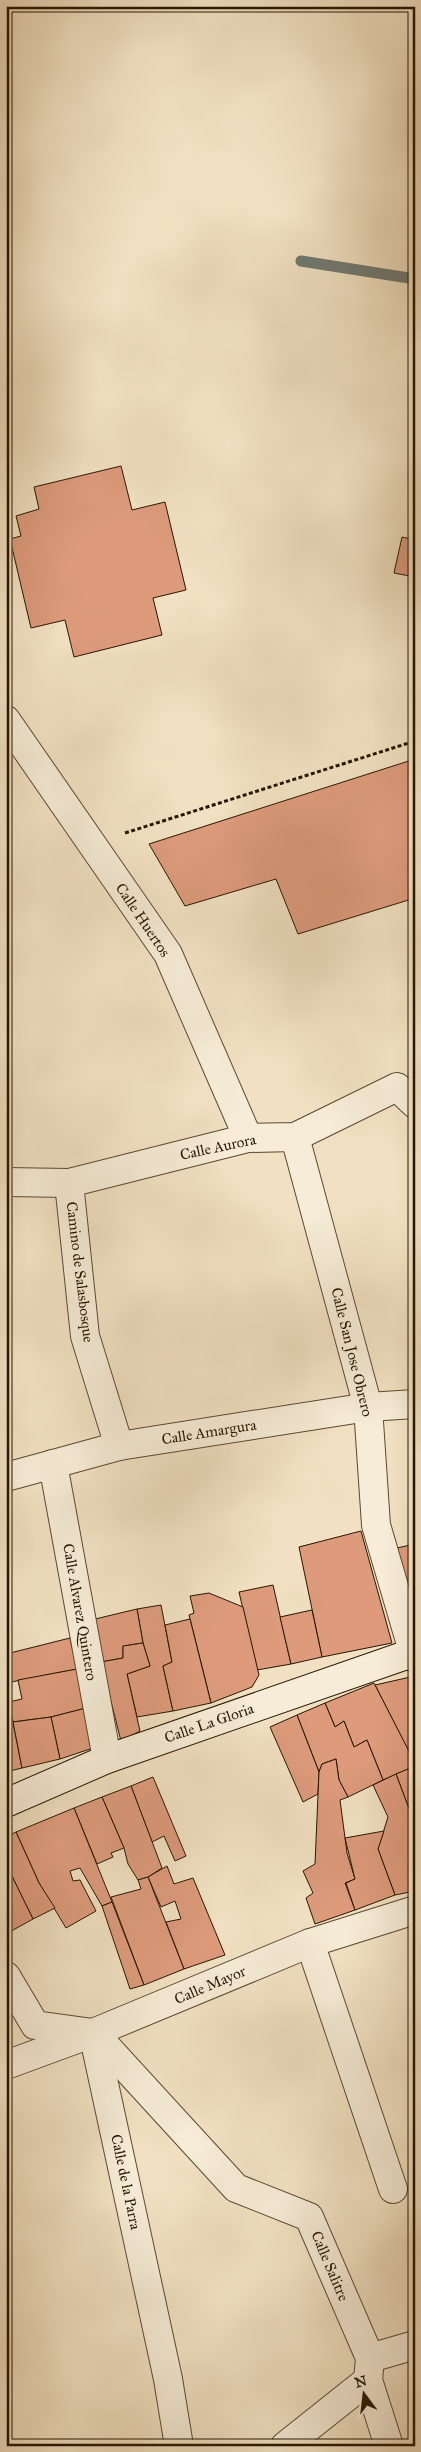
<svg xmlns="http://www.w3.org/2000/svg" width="421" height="2452" viewBox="0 0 421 2452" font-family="'IM FELL Great Primer',serif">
  <rect width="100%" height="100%" fill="#f1e1c2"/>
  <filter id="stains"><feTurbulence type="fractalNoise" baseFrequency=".004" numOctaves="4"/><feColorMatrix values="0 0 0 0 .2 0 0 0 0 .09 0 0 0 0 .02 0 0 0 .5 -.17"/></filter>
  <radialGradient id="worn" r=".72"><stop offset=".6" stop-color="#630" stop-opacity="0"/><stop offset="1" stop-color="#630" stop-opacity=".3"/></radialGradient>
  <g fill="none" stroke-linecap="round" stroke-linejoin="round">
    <!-- stream -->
    <path stroke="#6f7972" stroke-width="11" d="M301 261 415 279"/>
  </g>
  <!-- building -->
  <g fill="#dd9b7c" stroke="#271601">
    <path d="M121 466 132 510 165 502 186 590 153 598 162 635 74 657 65 620 31 628 10 539 21 536 16 516 39 509 34 487Z"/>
    <path d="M402 537 415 540V577L394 573Z"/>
    <path d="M415 759V898L298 934 276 879 185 906 149 844Z"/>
    <path d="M361 1531 392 1643 322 1657 299 1547Z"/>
    <path d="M415 1544V1593L403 1596 388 1550Z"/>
    <path d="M273 1585 291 1664 257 1670 239 1592Z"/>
    <path d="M209 1593 243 1607 259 1675 252 1687 211 1703 189 1615 194 1613 190 1596Z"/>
    <path d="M415 1593V1627L403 1596Z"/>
    <path d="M161 1605 172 1662 163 1666 173 1711 137 1717 127 1674 150 1666 143 1643 137 1609Z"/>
    <path d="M137 1609 143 1643 123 1646V1658L101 1662 91 1620Z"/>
    <path d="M312 1610 322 1657 291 1664 280 1617Z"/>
    <path d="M190 1619 211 1703 173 1711 163 1666 172 1662 165 1625Z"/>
    <path d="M70 1638 77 1669 6 1683V1654Z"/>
    <path d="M143 1643 150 1666 127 1674 140 1731 121 1741 101 1662 123 1658V1646Z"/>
    <path d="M77 1669 86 1708 51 1717 13 1722 9 1702 22 1699 18 1680Z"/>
    <path d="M415 1676V1755L411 1756 375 1685Z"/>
    <path d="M374 1683 415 1763V1766L383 1780 367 1740 354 1747 344 1721 335 1727 325 1703Z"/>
    <path d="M9 1702 22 1768 6 1772V1703Z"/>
    <path d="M325 1703 335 1727 344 1721 354 1747 367 1740 383 1780 348 1797 339 1780 336 1759 322 1764 319 1772 297 1715Z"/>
    <path d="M86 1708 96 1747 60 1759 51 1717Z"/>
    <path d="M297 1715 319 1772 318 1794 303 1802 270 1727Z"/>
    <path d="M51 1717 60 1759 22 1768 13 1722Z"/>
    <path d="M336 1759 339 1780 348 1797 340 1800 347 1853 355 1879 345 1883 355 1910 315 1924 306 1898 313 1893 303 1871 315 1864 319 1772 322 1764Z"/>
    <path d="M415 1766V1833L410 1823 414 1822 396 1774Z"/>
    <path d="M396 1774 414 1822 410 1823 415 1838 409 1842 415 1857V1891L395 1895 378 1849 388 1817 373 1785Z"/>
    <path d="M153 1777 186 1856 175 1861 164 1836 152 1842 131 1786Z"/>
    <path d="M131 1786 162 1868 148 1877 138 1880 128 1864 124 1848 102 1797Z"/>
    <path d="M102 1797 124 1848 111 1853 113 1857 97 1864 74 1808Z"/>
    <path d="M74 1808 112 1902 102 1906 80 1868 70 1871 73 1881 80 1880 96 1911 66 1928 39 1883 16 1832Z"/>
    <path d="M384 1831 378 1849 395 1895 355 1910 346 1883 355 1879 345 1838Z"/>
    <path d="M16 1832 39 1883 55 1908 33 1919 6 1864V1837Z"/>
    <path d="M415 1838V1857L409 1842Z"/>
    <path d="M6 1864 33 1919 6 1934Z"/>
    <path d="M167 1866 174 1884 193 1878 225 1955 184 1969 166 1922 181 1919 175 1901 161 1907 148 1877Z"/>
    <path d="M148 1877 184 1969 144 1985 111 1897 141 1889 138 1880Z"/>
    <path d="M112 1902 144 1985 130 1989 102 1906Z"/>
  </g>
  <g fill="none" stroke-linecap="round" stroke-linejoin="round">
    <!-- minor casing -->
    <g stroke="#5a4931" stroke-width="30">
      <g id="minor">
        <path d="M6 720 168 954 248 1138"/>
        <path d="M295 1137 368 1407 376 1525 415 1658"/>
        <path d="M6 1182 69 1183 248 1138 295 1137 397 1087 415 1104"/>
        <path d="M69 1183 85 1336 119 1446"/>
        <path d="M53 1464 107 1759"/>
        <path d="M6 1477 119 1446 368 1407 415 1404"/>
        <path d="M310 1943 393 2189"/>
        <path d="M6 1976 35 2025 93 2033 168 2379 179 2446"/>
        <path d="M94 2033 236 2188 309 2217 370 2358 368 2380 389 2446"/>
        <path d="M6 2065 93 2033 310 1943 415 1910"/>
        <path d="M370 2358 415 2345"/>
        <path d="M285 2446 368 2380"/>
      </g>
    </g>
    <!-- secondary casing -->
    <g stroke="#271601" stroke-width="30">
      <path id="secondary" d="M6 1803 107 1759 415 1652"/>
    </g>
    <!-- path -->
    <path stroke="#271601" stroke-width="3" stroke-dasharray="4 2.5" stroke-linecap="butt" d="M125 833 415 741"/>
    <!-- minor -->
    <use href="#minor" stroke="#f6ecd7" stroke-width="28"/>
    <!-- secondary -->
    <use href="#secondary" stroke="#f6ecd7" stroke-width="28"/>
  </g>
  <g text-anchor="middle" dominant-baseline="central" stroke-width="5" stroke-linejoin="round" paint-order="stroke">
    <!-- street labels -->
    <g font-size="15" fill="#271601" stroke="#f6ecd7">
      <text transform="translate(143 920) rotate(56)">Calle Huertos</text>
      <text transform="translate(218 1147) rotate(-12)">Calle Aurora</text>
      <text transform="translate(80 1272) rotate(83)">Camino de Salasbosque</text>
      <text transform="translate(352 1352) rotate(76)">Calle San Jose Obrero</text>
      <text transform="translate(209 1432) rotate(-9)">Calle Amargura</text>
      <text transform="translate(80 1612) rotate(80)">Calle Alvarez Quintero</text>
      <text transform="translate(209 1723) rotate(-19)">Calle La Gloria</text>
      <text transform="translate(210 1985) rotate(-23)">Calle Mayor</text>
      <text transform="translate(126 2182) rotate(78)">Calle de la Parra</text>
      <text transform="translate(330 2266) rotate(67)">Calle Salitre</text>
    </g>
  </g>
  <!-- margin -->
  <rect width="421" height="2452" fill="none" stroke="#f1e1c2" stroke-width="25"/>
  <rect x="8" y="8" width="406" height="2437" fill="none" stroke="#271601" stroke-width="2.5"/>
  <rect x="12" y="12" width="396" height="2427" fill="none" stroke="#271601"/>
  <!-- north arrow -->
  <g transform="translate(364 2394) rotate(345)" stroke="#f6ecd7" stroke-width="4" paint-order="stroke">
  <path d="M0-4L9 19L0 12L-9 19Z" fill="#271601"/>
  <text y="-8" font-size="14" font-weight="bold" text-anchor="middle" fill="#271601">N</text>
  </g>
  <rect width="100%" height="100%" filter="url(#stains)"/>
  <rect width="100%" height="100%" fill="url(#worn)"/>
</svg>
